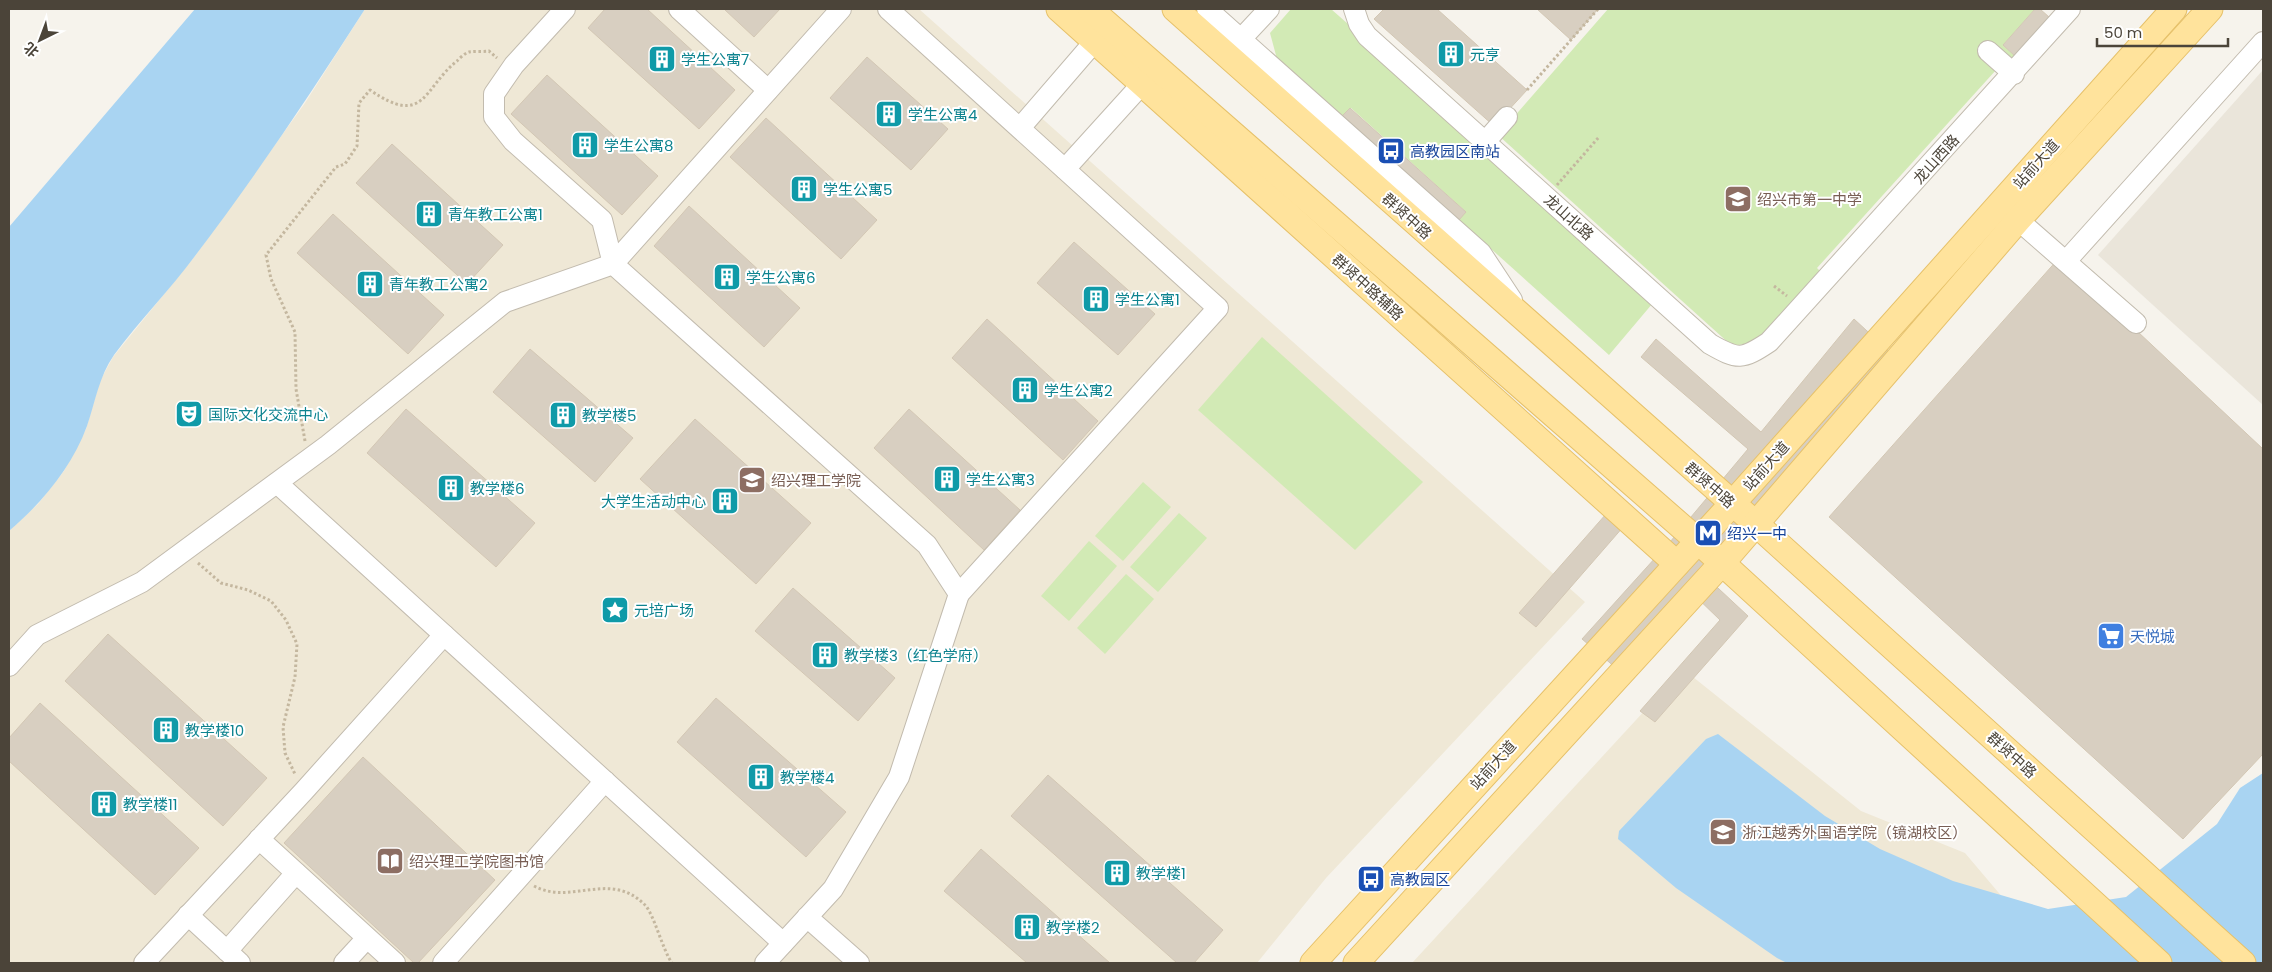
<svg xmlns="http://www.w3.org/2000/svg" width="2272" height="972" viewBox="0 0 2272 972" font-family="Poppins,'Noto Sans SC',sans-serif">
  <rect width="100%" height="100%" fill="#f6f3ec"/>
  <!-- residential -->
  <path fill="#eae5da" d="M2263 70V405L2098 255Z"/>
  <!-- education -->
  <g fill="#efe8d6">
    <path d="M365 9H919L1585 602 1326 878 1257 963H9V531L38 504 64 471 86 429 100 381 113 357 195 256 305 103Z"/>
    <path d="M1683 669 1861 811 1965 853 2058 963H1412Z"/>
  </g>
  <!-- green -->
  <g fill="#d2eab5">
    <path d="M1291 9H1331L1658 297 1609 355 1459 220 1465 211 1351 108 1342 116 1277 59 1270 33Z"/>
    <path d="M1608 9H2035L2003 45 2015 56 1996 70 1817 268 1821 272 1763 335 1751 343 1732 346 1498 135Z"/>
    <path d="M1262 337 1423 482 1355 550 1198 410Z"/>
    <path d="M1143 482 1171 507 1123 561 1095 536Z"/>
    <path d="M1179 513 1207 538 1158 592 1130 567Z"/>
    <path d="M1089 541 1117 566 1069 621 1041 596Z"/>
    <path d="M1126 574 1154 599 1105 654 1077 628Z"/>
  </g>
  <!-- water -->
  <g fill="#a9d4f2">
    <path d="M195 9H365C311 93 256 176 195 256 170 290 139 321 114 355 99 376 95 403 87 426 72 467 42 503 9 531V227Z"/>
    <path d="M1718 734 1825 816 1880 849 1953 881 2048 909 2126 897 2217 824 2240 788 2263 773V963H1787L1777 958 1676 888 1618 839 1619 831 1706 739Z"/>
  </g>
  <!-- building -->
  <g fill="#d8cfc1" stroke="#d3c7b4">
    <path d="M605 9H647L735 90 699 129 588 28Z"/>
    <path d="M724 9H780L754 37Z"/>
    <path d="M1384 9H1437L1527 90 1494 126 1374 19Z"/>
    <path d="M1537 9H1598L1571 40Z"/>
    <path d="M2035 9H2040L2049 17 2015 56 2003 45Z"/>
    <path d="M867 57 948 129 911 170 830 98Z"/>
    <path d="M547 75 658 176 622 215 511 114Z"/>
    <path d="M1350 108 1466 212 1459 220 1342 116Z"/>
    <path d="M766 118 877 220 841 259 730 157Z"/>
    <path d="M392 144 503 245 467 284 356 183Z"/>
    <path d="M689 206 800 308 764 347 654 246Z"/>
    <path d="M333 214 444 315 408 354 297 253Z"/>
    <path d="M1074 242 1155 314 1118 355 1037 283Z"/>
    <path d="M2059 258 2263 449V754L2183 839 1829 517Z"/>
    <path d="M987 319 1098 421 1063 460 952 358Z"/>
    <path d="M1854 319 1891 353 1704 575 1748 616 1655 722 1640 711 1720 620 1690 591 1623 674 1582 639 1656 557 1624 526 1536 627 1519 613 1621 497 1670 542 1748 449 1641 357 1656 339 1761 432Z"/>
    <path d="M530 349 633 438 595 482 493 392Z"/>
    <path d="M406 409 535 523 496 567 367 453Z"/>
    <path d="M909 409 1020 510 984 550 874 448Z"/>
    <path d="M695 419 811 523 756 584 640 479Z"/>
    <path d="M793 588 895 678 858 721 755 631Z"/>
    <path d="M108 634 267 778 223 826 65 681Z"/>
    <path d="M716 698 846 812 806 857 677 742Z"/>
    <path d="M40 703 199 848 155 895 9 761V738Z"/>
    <path d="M363 757 495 880 418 963H414L284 843Z"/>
    <path d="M1048 775 1223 930 1194 963H1177L1011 816Z"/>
    <path d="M981 849 1110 963H1027L944 891Z"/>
  </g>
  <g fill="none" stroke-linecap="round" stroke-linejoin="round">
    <!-- minor casing -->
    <g stroke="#c2bbae" stroke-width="22">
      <g id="minor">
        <path d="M565 9 514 65 494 94V117L513 141 602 220 613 264"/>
        <path d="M679 9 768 90"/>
        <path d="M888 9 1218 308 959 594"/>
        <path d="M1207 9 1481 253 1512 300"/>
        <path d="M1354 9 1359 24 1367 36 1710 344C1738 360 1742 360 1769 342L2070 9"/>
        <path d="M1241 39 1269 9"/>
        <path d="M1988 51 2014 74"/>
        <path d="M1020 128 1095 41"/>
        <path d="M1485 142 1507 117"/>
        <path d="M1065 169 1142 84"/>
        <path d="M2018 220 2136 323"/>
        <path d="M2067 260 2263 42"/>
        <path d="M613 264 841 9"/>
        <path d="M277 483 783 943"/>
        <path d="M9 666 37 635 142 582 328 445 505 302 613 264 927 545 959 594 899 777 833 889 765 963"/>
        <path d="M259 839 395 963"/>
        <path d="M188 915 240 963"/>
        <path d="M807 917 859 963"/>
        <path d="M227 951 296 873"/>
        <path d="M144 963 304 791 444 635"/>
        <path d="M344 963 367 938"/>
        <path d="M443 963 605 781"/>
      </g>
    </g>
    <!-- major casing -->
    <g stroke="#e6c16a" stroke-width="27">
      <g id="major">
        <path d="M1059 9 1677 564"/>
        <path d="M1090 9 1698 541 2159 963"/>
        <path d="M1175 9 1756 524 2243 963"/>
        <path d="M1313 963 1731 505 2174 9"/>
        <path d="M1356 963 1722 563 2018 220 2210 9"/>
      </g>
    </g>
    <!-- path -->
    <g stroke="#c4b79f" stroke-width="3" stroke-dasharray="2.5 2.5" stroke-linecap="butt">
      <path d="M1527 90 1598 9"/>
      <path d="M1557 185 1599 137"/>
      <path d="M1774 286 1787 296"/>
      <path d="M305 441 296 389 295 332 271 279 266 255 336 167 345 164 357 146 359 103 370 90C425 128 423 88 457 61 460 58 465 53 469 52 475 51 483 52 489 51L497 58"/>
      <path d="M198 563 221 583 248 590 271 601 286 620 297 644 295 677 283 727 285 753 295 774"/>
      <path d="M534 886C571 906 609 870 644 904 654 913 662 949 672 963"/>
    </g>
    <!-- minor -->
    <use href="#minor" stroke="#fff" stroke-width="20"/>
    <!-- major -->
    <use href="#major" stroke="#ffe39c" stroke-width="25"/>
  </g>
  <!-- icons -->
  <defs>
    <g id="building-square" transform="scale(1.4375)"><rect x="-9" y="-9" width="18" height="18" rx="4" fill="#0f9aa8" stroke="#fff"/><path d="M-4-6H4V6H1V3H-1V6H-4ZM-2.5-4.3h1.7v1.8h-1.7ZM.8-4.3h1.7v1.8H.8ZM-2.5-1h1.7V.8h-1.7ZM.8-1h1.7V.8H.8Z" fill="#fff"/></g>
    <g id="bus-square" transform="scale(1.4375)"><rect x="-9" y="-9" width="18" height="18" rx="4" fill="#1a4fb4" stroke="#fff"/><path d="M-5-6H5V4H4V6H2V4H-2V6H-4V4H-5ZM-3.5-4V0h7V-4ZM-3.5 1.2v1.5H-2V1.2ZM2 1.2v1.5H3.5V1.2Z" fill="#fff"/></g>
    <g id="school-square" transform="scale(1.4375)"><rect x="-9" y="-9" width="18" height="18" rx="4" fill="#8d6e63" stroke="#fff"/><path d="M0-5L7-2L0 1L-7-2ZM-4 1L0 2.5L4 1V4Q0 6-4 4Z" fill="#fff"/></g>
    <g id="theatre-square" transform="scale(1.4375)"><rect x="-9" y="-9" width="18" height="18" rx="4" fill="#0f9aa8" stroke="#fff"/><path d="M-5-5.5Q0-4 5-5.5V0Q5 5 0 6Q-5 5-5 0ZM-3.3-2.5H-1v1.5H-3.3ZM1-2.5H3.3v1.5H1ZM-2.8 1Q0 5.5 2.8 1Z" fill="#fff"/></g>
    <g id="university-square" transform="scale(1.4375)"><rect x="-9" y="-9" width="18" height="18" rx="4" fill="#8d6e63" stroke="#fff"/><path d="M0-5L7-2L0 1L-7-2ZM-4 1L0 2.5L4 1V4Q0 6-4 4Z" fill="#fff"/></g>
    <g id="metro-square" transform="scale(1.4375)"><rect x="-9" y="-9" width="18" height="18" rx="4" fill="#1a4fb4" stroke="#fff"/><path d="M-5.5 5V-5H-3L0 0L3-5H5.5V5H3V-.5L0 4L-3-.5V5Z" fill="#fff"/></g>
    <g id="sight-square" transform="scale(1.4375)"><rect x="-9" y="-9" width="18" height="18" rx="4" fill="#0f9aa8" stroke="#fff"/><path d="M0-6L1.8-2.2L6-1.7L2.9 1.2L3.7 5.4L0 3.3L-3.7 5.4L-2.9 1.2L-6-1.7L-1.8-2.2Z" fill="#fff"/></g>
    <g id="supermarket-square" transform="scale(1.4375)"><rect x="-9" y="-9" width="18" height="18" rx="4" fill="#3f7fe0" stroke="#fff"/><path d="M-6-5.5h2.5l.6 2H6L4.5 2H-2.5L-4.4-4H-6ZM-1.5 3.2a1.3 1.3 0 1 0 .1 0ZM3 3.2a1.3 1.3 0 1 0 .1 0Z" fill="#fff"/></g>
    <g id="library-square" transform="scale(1.4375)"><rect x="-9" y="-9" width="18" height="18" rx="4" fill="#8d6e63" stroke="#fff"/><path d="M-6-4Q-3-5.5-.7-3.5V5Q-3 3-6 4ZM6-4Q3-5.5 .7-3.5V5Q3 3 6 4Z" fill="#fff"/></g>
  </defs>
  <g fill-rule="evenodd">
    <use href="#building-square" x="1451" y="54"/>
    <use href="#building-square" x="662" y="59"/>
    <use href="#building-square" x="889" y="114"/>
    <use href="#building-square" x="585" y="145"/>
    <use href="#bus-square" x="1391" y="151"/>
    <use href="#building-square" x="804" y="189"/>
    <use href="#school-square" x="1738" y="199"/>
    <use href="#building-square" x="429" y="214"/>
    <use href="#building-square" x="727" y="277"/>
    <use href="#building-square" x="370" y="284"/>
    <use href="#building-square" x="1096" y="299"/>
    <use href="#building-square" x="1025" y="390"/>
    <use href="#theatre-square" x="189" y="414"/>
    <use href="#building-square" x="563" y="415"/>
    <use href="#building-square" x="947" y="479"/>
    <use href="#university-square" x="752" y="480"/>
    <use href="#building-square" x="451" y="488"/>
    <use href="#building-square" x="725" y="501"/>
    <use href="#metro-square" x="1708" y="533"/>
    <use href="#sight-square" x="615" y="610"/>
    <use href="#supermarket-square" x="2111" y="636"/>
    <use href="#building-square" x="825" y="655"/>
    <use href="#building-square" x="166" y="730"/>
    <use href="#building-square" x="761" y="777"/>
    <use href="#building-square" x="104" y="804"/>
    <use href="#university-square" x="1723" y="832"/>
    <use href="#library-square" x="390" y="861"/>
    <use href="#building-square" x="1117" y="873"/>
    <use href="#bus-square" x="1371" y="879"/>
    <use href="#building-square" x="1027" y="927"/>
  </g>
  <g text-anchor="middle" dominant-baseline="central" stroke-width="4" stroke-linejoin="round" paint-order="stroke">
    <!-- culture labels -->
    <g font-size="15" fill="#0d838f" stroke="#fff" text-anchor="start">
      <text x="1470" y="54">元亨</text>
      <text x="681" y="59">学生公寓7</text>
      <text x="908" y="114">学生公寓4</text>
      <text x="604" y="145">学生公寓8</text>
      <text x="823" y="189">学生公寓5</text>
      <text x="448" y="214">青年教工公寓1</text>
      <text x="746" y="277">学生公寓6</text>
      <text x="389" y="284">青年教工公寓2</text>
      <text x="1115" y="299">学生公寓1</text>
      <text x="1044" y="390">学生公寓2</text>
      <text x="208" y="414">国际文化交流中心</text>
      <text x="582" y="415">教学楼5</text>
      <text x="966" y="479">学生公寓3</text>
      <text x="470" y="488">教学楼6</text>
      <text x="706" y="501" text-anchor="end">大学生活动中心</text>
      <text x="634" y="610">元培广场</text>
      <text x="844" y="655">教学楼3（红色学府）</text>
      <text x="185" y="730">教学楼10</text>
      <text x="780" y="777">教学楼4</text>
      <text x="123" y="804">教学楼11</text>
      <text x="1136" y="873">教学楼1</text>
      <text x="1046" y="927">教学楼2</text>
    </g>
    <!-- transit labels -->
    <g font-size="15" fill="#164399" stroke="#fff" text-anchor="start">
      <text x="1410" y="151">高教园区南站</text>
      <text x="1727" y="533">绍兴一中</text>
      <text x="1390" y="879">高教园区</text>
    </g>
    <!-- street labels -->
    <g font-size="15" fill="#4b4439" stroke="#fff">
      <text transform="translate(1936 159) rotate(-48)">龙山西路</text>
      <text transform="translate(2036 164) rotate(-48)">站前大道</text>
      <text transform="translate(1407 216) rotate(42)">群贤中路</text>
      <text transform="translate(1569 217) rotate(42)">龙山北路</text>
      <text transform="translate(1368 287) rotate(42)">群贤中路辅路</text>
      <text transform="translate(1766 466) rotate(-48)">站前大道</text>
      <text transform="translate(1710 485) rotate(41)">群贤中路</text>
      <text transform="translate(2012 755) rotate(42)">群贤中路</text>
      <text transform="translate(1493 765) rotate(-48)">站前大道</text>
    </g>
    <!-- education labels -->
    <g font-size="15" fill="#785e54" stroke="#fff" text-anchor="start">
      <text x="1757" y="199">绍兴市第一中学</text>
      <text x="771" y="480">绍兴理工学院</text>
      <text x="1742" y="832">浙江越秀外国语学院（镜湖校区）</text>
      <text x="409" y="861">绍兴理工学院图书馆</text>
    </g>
    <!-- shop labels -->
    <g font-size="15" fill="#366cbe" stroke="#fff" text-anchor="start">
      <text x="2130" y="636">天悦城</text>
    </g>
  </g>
  <!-- border -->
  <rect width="2272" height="972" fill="none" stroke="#4b4439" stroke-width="20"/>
  <!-- north arrow -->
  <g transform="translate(40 40) rotate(222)" stroke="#ffffff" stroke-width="4" paint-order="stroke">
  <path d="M0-4L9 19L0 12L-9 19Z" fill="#4b4439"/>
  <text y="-8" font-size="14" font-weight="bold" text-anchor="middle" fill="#4b4439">北</text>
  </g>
  <!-- scale -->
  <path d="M2097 38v8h131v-8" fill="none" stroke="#4b4439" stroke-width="2.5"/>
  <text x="2104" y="38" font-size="15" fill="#4b4439" stroke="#ffffff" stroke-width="4" paint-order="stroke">50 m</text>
</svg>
